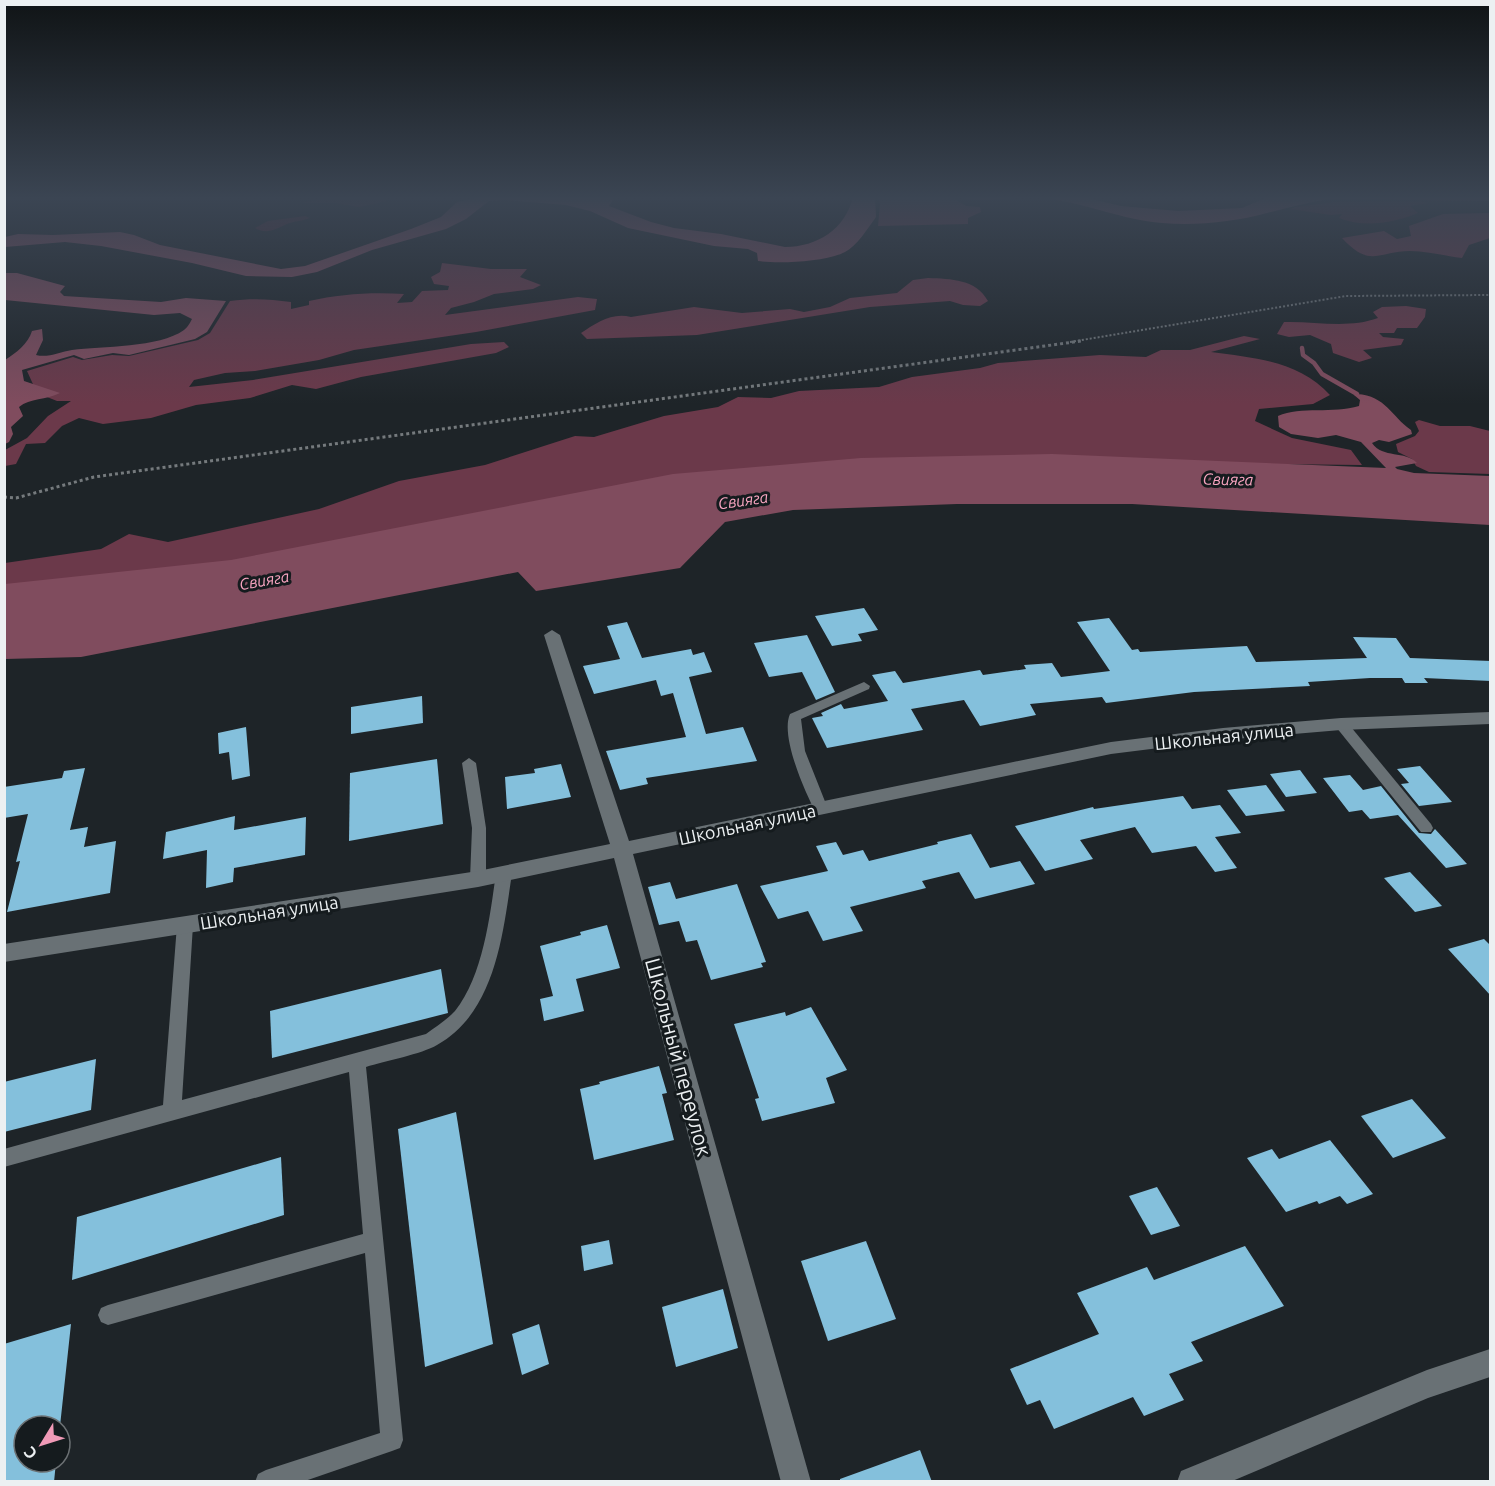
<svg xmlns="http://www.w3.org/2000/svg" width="1495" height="1486" viewBox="0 0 1495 1486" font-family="Ubuntu,sans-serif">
  <rect width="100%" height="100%" fill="#1e2428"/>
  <!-- green -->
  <g fill="#4f2735">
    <path d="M338 196H379L387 201 359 207 336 203H300Z"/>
    <path d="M1420 201 1428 203 1410 206 1418 213C1394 223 1364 228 1339 218L1342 214 1331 215 1290 209 1295 207 1335 202Z"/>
    <path d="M305 216 310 218C303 221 294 221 287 224 276 229 267 235 255 228L268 221Z"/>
  </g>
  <!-- forest -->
  <g fill="#6b394a">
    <path d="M878 196H950L966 206 980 207 981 212 968 218V224L878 226 880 204Z"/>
    <path d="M1490 213V238L1469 245 1462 258C1445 256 1427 251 1410 251 1376 252 1370 268 1342 238L1384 231 1397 239 1411 236 1409 226 1443 214Z"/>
    <path d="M442 263 491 269H527L520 277 541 285 533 289 494 294 474 302 451 308 445 315 578 297 597 299 595 310 476 332 354 350 319 360 255 371 225 373 194 380 189 387 253 380 471 344 504 342 509 347 496 353 361 377 316 389 292 385 250 398 196 405 151 418 103 424 79 418 62 426 45 443 26 444 16 464 5 466V450L27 438 48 416 71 401H57L37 393 27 371 73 357 82 360 112 355 129 356 198 340 210 333 230 301C251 298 270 299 291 302V309L309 305V301C340 294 371 292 404 294L397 303 412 302 422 291 448 290 449 286 434 284 431 277 440 272Z"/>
    <path d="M928 278C951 279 976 279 988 301L980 306 963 305 950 301 870 307 697 335 587 339 581 333C596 323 612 312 631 317L694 307 742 313 790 309 804 312 830 307 850 298 897 293 913 280Z"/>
    <path d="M1406 306 1426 309 1425 317 1417 328H1397L1394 333H1379L1383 337 1404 339 1401 345 1363 350 1372 358 1359 362 1333 353 1331 344 1310 335 1289 337 1277 334 1284 322C1315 321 1348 329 1378 318L1373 312 1382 307Z"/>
    <path d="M1244 336 1260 339 1211 352C1255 358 1299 361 1330 395L1313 404 1259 409 1255 421 1292 438 1351 450 1362 465 958 461 468 526 187 568 5 588V563L101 549 129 534 168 542 319 509 399 481 485 465 575 436 594 437 664 416 718 407 738 397 771 398 799 391 879 387 912 377 980 368 998 363 1100 355 1146 357 1161 350H1190Z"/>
    <path d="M1419 420 1440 426H1470L1490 431V474L1429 472 1416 466 1412 459 1398 452 1396 444 1415 436 1419 431 1415 422Z"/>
  </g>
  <!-- water -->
  <g fill="#804c5e">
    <path d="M486 196H615L609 206 651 222 674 228 721 234 785 247C817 247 846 229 853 196H875L876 217C868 228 857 246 845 252 826 262 778 264 758 261L757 253 748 249 714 246 628 228 590 211 566 205 506 200 489 201 466 219 446 229 372 250 317 272 292 277 246 276 192 263 101 246 65 242 5 247V237L18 234 53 235 120 232 134 235 160 245 281 269 305 266 411 229 441 217 457 202Z"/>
    <path d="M954 196H1079L1121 206 1178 211 1242 208 1270 196H1490V201L1330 199C1308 202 1288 208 1267 213 1234 222 1196 226 1162 223 1123 220 1085 203 1045 198 1015 194 984 206 954 196Z"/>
    <path d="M5 273H17L65 286 60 292 64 296 161 302 186 298 226 301 207 332 195 339 129 355 113 353 84 359 74 355 22 370 24 381 60 393C46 400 30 398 19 407L23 416 11 427 13 434 9 442 5 444V360C16 353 28 344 32 331L42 329 43 340 36 355C48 358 60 352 72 350 102 346 159 348 184 330 187 328 190 323 192 319L180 313 154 315 5 300Z"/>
    <path d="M1357 394C1386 396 1391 416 1411 430L1412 434 1389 442 1379 440 1372 443C1383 459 1405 450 1417 463L1395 467 1397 469 1414 473 1490 476V525L1132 504H957L793 510 725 522 680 568 536 591 518 572 81 657 5 659V584L231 560 673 474 861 458 1052 454 1386 468 1361 442 1336 435 1318 438 1291 434 1279 427 1278 416C1301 406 1333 414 1359 406L1360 400 1354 395Z"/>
  </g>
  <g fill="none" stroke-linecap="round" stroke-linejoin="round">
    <!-- stream -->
    <path stroke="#804c5e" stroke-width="4.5" d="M1302 348 1303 355 1314 363 1322 374 1357 394"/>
  </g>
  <!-- building -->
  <g fill="#84c0dc">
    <path d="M864 608 878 630 858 634 862 641 832 646 815 616Z"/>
    <path d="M1109 618 1132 650 1138 649 1140 652 1247 646 1256 662 1367 658 1353 637 1396 638 1410 658 1491 661V681L1424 678 1428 683H1405L1402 678H1370L1308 682 1310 686 1194 692 1106 703 1102 697 1030 704 1036 715 980 726 964 700 911 709 923 730 827 748 812 718 823 716 821 713 841 704 844 709 888 701 872 675 895 671 903 683 980 670 983 675 1026 669 1024 665 1052 663 1061 677 1110 671 1077 622Z"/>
    <path d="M627 622 642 658 691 649 693 655 704 652 712 672 689 677 706 734 743 727 757 761 646 778 648 784 620 790 606 751 686 737 673 693 661 696 656 680 594 694 583 666 620 659 607 626Z"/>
    <path d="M807 635 835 692 816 700 802 672 769 677 754 643Z"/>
    <path d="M422 696 423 723 351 734V707Z"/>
    <path d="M246 727 250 776 232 780 229 752 219 754 218 733Z"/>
    <path d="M437 759 443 824 349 841 350 773Z"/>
    <path d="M561 764 571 797 507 809 505 777 535 773 534 769Z"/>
    <path d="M1420 766 1452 802 1419 806 1401 784 1409 783 1397 769Z"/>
    <path d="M85 768 70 830 88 827 84 847 116 841 110 893 7 912 20 861 16 862 28 814 4 818V787L62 778 64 771Z"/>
    <path d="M1300 770 1317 793 1286 797 1270 774Z"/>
    <path d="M1350 775 1363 790 1381 786 1419 833 1431 834 1435 829 1467 864 1446 868 1398 815 1370 819 1362 810 1349 812 1323 778Z"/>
    <path d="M1266 785 1285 811 1246 816 1227 790Z"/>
    <path d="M1183 796 1192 809 1220 805 1241 833 1215 837 1237 868 1215 872 1196 846 1152 853 1135 827 1080 840 1093 859 1045 871 1015 826 1093 807 1094 809Z"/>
    <path d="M235 816 234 830 306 817 305 855 234 868 233 882 206 888 207 850 163 859 166 832Z"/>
    <path d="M971 834 990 868 1020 861 1035 884 975 899 959 872 922 881 926 888 850 907 863 931 823 941 808 911 778 919 760 886 828 871 816 846 836 842 843 855 863 850 869 861 938 844 937 842Z"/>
    <path d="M1410 872 1442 906 1415 912 1384 878Z"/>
    <path d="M670 882 676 899 737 884 766 962 761 963 763 967 711 980 697 940 686 942 679 921 659 925 648 887Z"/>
    <path d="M607 925 620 968 576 979 584 1011 544 1021 540 999 553 996 540 946 581 935 580 932Z"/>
    <path d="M1484 939 1491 946V996L1448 949Z"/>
    <path d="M441 969 448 1013 272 1058 270 1011Z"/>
    <path d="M811 1007 847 1070 826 1078 835 1103 762 1121 755 1099 759 1098 734 1024 785 1012 786 1016Z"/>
    <path d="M96 1059 91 1110 4 1132V1082Z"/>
    <path d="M659 1066 667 1093 662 1094 674 1140 594 1160 580 1089 600 1084 599 1082Z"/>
    <path d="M1412 1099 1446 1138 1393 1158 1361 1116Z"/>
    <path d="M456 1112 493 1344 425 1367 398 1129Z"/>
    <path d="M1330 1140 1373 1194 1347 1204 1340 1196 1319 1204 1317 1201 1286 1212 1247 1158 1272 1149 1279 1159Z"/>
    <path d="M281 1157 284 1215 72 1280 77 1217Z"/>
    <path d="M1157 1187 1180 1226 1151 1235 1129 1196Z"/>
    <path d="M609 1240 613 1264 584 1271 581 1246Z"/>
    <path d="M866 1241 896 1319 828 1341 801 1261Z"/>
    <path d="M1245 1246 1284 1306 1191 1342 1203 1361 1169 1374 1184 1400 1144 1416 1133 1397 1054 1429 1040 1400 1027 1405 1010 1369 1099 1334 1077 1293 1147 1267 1154 1280Z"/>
    <path d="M723 1289 738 1348 676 1367 662 1307Z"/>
    <path d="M71 1324 60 1426H24V1462H56L54 1482H4V1344Z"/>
    <path d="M539 1324 549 1364 522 1375 512 1334Z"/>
    <path d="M920 1450 932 1482H840V1479Z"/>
  </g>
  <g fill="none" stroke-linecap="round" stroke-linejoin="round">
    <!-- path-far1 -->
    <path stroke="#757a7d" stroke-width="2" stroke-dasharray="2 2" stroke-linecap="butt" d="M1070 342 1346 296 1490 295"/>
    <!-- path -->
    <path stroke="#757a7d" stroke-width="3" stroke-dasharray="3 3" stroke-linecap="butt" d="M4 497 16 498 94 477 1081 341"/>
    <!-- lane -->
    <g fill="#697175" fill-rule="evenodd">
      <path d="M864 682 870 686 869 689 801 719 805 751 828 809 826 813H816C805 792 780 736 790 714Z"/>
      <path d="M1341 720 1346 721 1431 824 1433 828 1431 832H1421L1336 727 1334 724 1336 721Z"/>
      <path d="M469 758 476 763 486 828V879L483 883 478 885 473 883 470 879 472 828 462 763Z"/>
      <path d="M504 867 509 869 512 873C503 933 496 1012 437 1045 422 1054 385 1061 366 1067L403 1440 400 1448 392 1451 302 1482H255L258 1474 266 1470 380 1433 365 1253 108 1325 101 1322 98 1315 101 1308 108 1305 363 1234 349 1072 4 1167V1149L163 1105 177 925 179 921 185 919 191 921 193 925 182 1100 426 1034C435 1027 447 1020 455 1011 483 976 490 916 496 873L499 869Z"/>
    </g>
    <!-- street -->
    <g fill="#697175" fill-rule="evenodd">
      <path d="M552 630 560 635 629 841 1111 742 1223 728 1341 718 1490 712V724L1341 730 1223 740 1111 754 633 854 811 1482H781L614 858 478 887 4 962V944L478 871 610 844 544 635Z"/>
      <path d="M1490 1349V1377L1428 1398 1230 1482H1177L1181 1471 1427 1370Z"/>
    </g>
  </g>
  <!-- sky -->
  <linearGradient id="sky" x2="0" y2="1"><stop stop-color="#101416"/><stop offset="0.49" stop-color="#3b4553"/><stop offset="1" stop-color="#3b4553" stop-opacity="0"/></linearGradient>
  <rect width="1495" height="404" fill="url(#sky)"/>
  <g text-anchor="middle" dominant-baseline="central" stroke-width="6" stroke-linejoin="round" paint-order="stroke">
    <!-- far-water labels -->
    <g font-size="16" font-style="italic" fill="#f9a5c1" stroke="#151b1e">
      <text transform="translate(1228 479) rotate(1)">Свияга</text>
      <text transform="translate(743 500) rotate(-8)">Свияга</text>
      <text transform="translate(264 580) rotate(-10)">Свияга</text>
    </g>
    <!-- street labels -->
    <g font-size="18" fill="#ecf0f2" stroke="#151b1e">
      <text transform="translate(1224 736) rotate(-6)">Школьная улица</text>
      <text transform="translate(747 824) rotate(-12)">Школьная улица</text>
      <text transform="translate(269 912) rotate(-9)">Школьная улица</text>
    </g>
    <!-- near-street labels -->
    <g font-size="21" fill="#ecf0f2" stroke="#151b1e">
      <text transform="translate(679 1057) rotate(75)">Школьный переулок</text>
    </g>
  </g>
  <!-- border -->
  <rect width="1495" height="1486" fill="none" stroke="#ecf0f2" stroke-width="12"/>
  <!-- north arrow -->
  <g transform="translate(42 1444) rotate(232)"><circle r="28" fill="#151b1e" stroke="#6b7073" stroke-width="1.5"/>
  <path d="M0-4.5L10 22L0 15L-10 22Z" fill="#f09ab7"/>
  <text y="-9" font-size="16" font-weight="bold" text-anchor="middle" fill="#ecf0f2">С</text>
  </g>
</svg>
